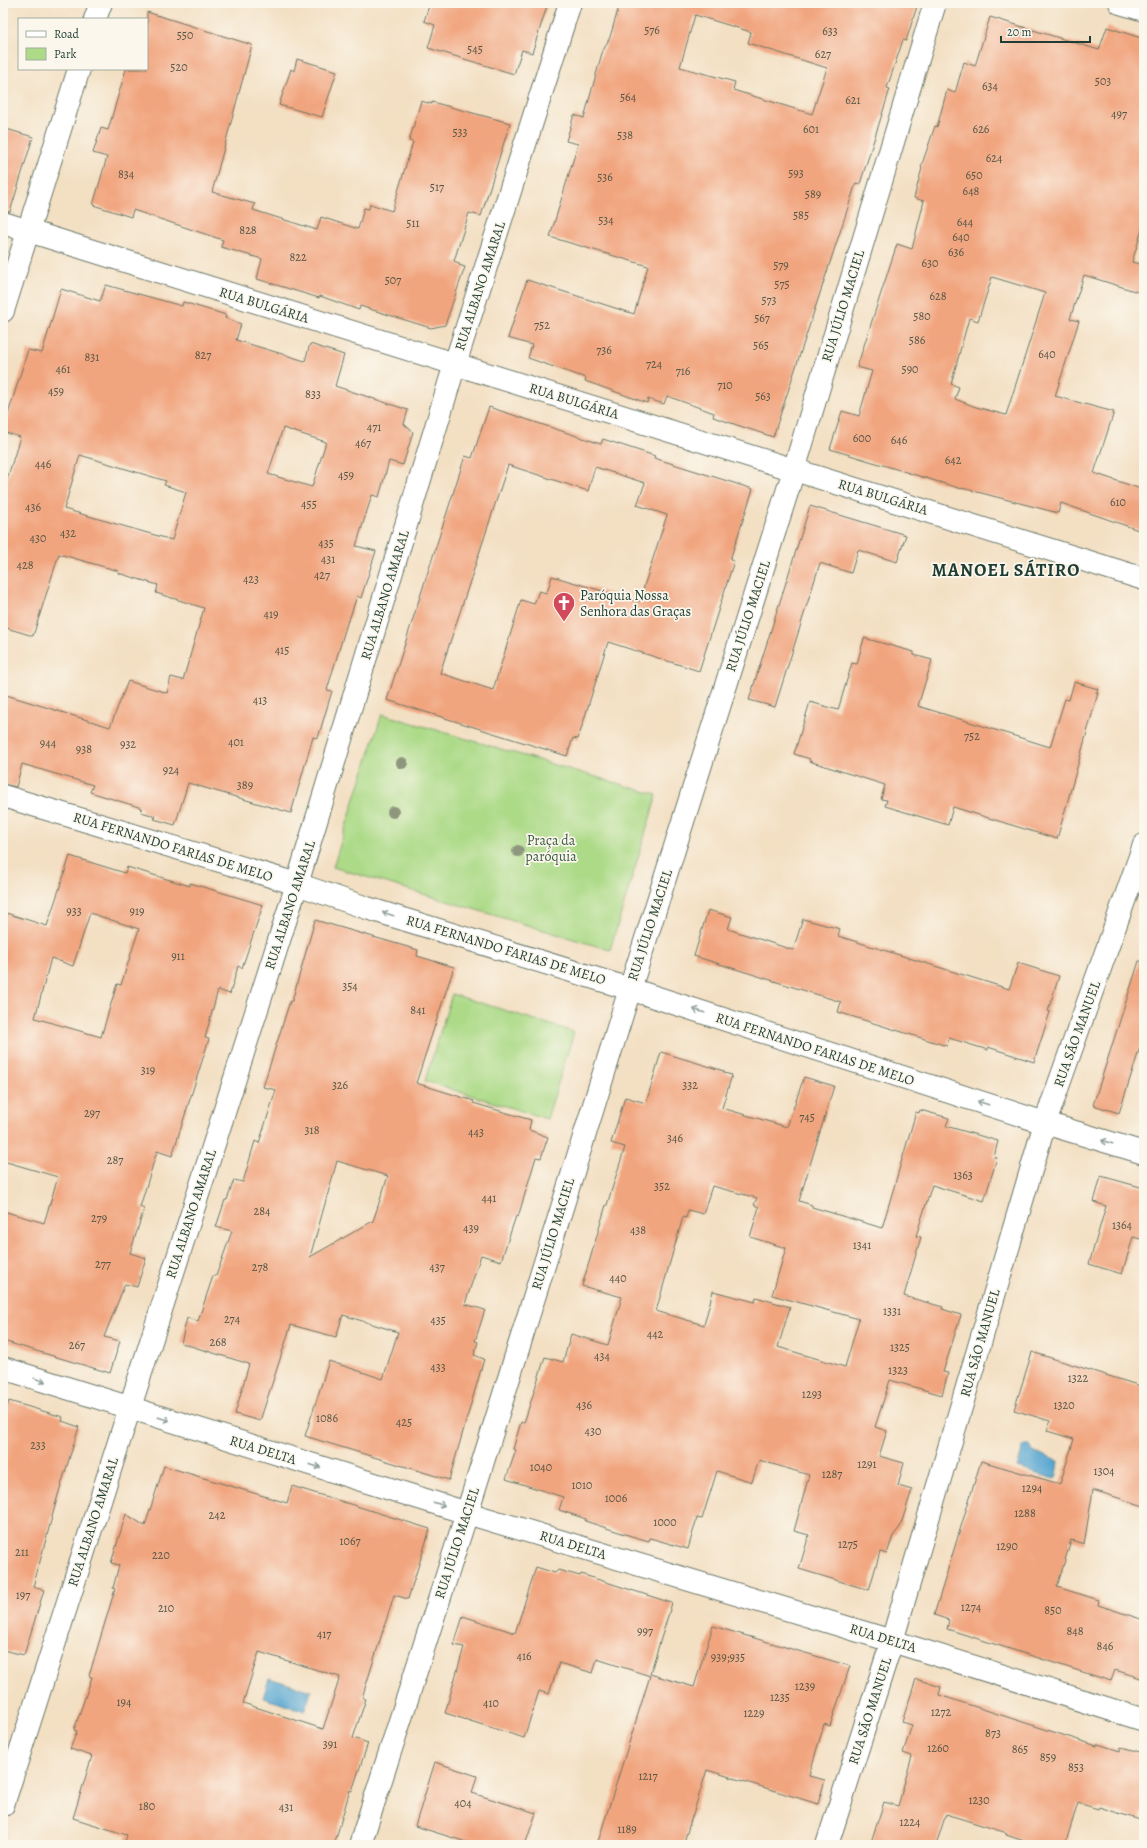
<svg xmlns="http://www.w3.org/2000/svg" width="1147" height="1848" viewBox="0 0 1147 1848" font-family="Alegreya,serif">
  <rect width="100%" height="100%" fill="#fbf7ec"/>
  <filter id="ink" filterUnits="userSpaceOnUse"><feTurbulence type="fractalNoise" baseFrequency=".025" numOctaves="2"/><feDisplacementMap in="SourceGraphic" scale="8" xChannelSelector="R" yChannelSelector="G"/><feConvolveMatrix kernelMatrix="1 2 1 2 8 2 1 2 1" color-interpolation-filters="sRGB"/></filter>
  <filter id="wash" filterUnits="userSpaceOnUse"><feTurbulence type="fractalNoise" baseFrequency=".012" numOctaves="4" result="noise"/><feDisplacementMap in="SourceGraphic" scale="16" xChannelSelector="R" yChannelSelector="G"/><feGaussianBlur stdDeviation="0.9" result="paint"/><feColorMatrix in="noise" values="0 0 0 0 0 0 0 0 0 0 0 0 0 0 0 0 0 1.4 0 .05"/><feComposite in="paint" operator="in"/></filter>
  <g filter="url(#wash)">
    <rect width="100%" height="100%" fill="#f3dfc2"/>
    <!-- green -->
    <g fill="#acda87" stroke="#668c5e">
      <path d="M382 714 657 795 610 950 333 867Z"/>
      <path d="M452 994 574 1032 547 1119 425 1081Z"/>
    </g>
    <!-- water -->
    <g fill="#57a6d1" stroke="#3b7282">
      <path d="M1023 1446H1030L1033 1452 1059 1461 1057 1476 1055 1479 1017 1468Z"/>
      <path d="M269 1678 311 1691 305 1711 263 1698Z"/>
    </g>
    <g id="blocks">
      <!-- building -->
      <g fill="#f1a57f" fill-rule="evenodd">
        <path d="M430 3H548L532 53 522 50 514 74 428 48 435 25 424 21Z"/>
        <path d="M620 3H918L906 41 903 40 887 88 890 89 860 184 856 183 773 437 713 417 714 413 667 396 664 404 648 399 647 403 585 381 586 378 528 358 532 345 508 338 527 280 634 314 648 266 550 237 578 144 566 141 574 115 584 118 602 53 610 37ZM695 15 751 32 748 43 827 68 812 114 733 90 735 82 680 67Z"/>
        <path d="M147 12 252 45 212 192 255 204 253 210 317 230 321 217 358 229 364 208 369 209 370 204 392 211 413 142 409 141 421 101 432 104V102L510 123 481 216 469 213 454 261 459 263V265L465 267 445 325 431 328 360 306 359 310 320 296 319 298 257 279 262 259 221 247 223 240 133 210 131 217 93 205 107 157 93 153 101 128 108 130 126 69H147Z"/>
        <path d="M990 17 1099 50 1107 27 1144 39V223L1132 262 1144 265V294L1084 275 1070 319 1079 321 1055 396 1114 412 1094 473 1144 490V532L1061 503 1058 513 962 488V489L830 449 842 411 859 416 872 371 857 367 897 244 912 249 924 201 914 198 922 168 921 167 935 126 937 127 947 90 955 93 964 62 975 66ZM992 277 1045 293 1006 415 976 407 955 399 959 387 951 384 969 318 978 321Z"/>
        <path d="M297 59 337 71 322 117 279 105 291 69 294 71Z"/>
        <path d="M3 128 33 137 10 212 3 211Z"/>
        <path d="M106 285 182 306 183 302 226 315 225 318 241 324 236 340 305 361 310 344 344 355 335 386 408 410 404 424 413 432 403 465 389 461 379 497 372 495 356 546 376 551 361 598 357 596 349 620H348L327 690 332 691 318 738 313 737 291 813 188 783 175 825 154 819 155 816 141 812 142 808 90 792 93 785 22 764 16 787 3 784V694L110 727 128 681 167 693 171 677 183 680 204 608 156 593 158 585 118 573 119 571 59 554 33 636 3 627V493L20 437 3 432V430L28 350 42 353 61 289 100 301ZM283 428 326 442 312 487 268 474ZM80 455 166 481 164 485 186 492 172 540 64 509Z"/>
        <path d="M489 407 601 444 603 439 655 456 654 458 753 489 730 560 734 561 699 671 608 642 578 739 573 738 567 756 387 700 465 456 472 458ZM508 465 588 491 595 467 645 483 637 505 667 515 639 602 552 576 547 593 539 591 534 604 521 600 493 690 440 673Z"/>
        <path d="M810 506 906 535 897 562 858 550 851 573 820 563 775 707 749 700Z"/>
        <path d="M864 638 914 652V655L932 660 918 706 1050 747 1065 699 1069 700 1074 682 1098 689 1096 693H1098L1057 839 953 807 948 825 885 806 887 800 881 799 885 785 809 761 810 759 794 754 810 702 838 710 852 663 857 664Z"/>
        <path d="M70 856 125 873 127 867 190 886V883L263 905 242 968 238 966 230 994 218 990 205 1038 209 1039 172 1156 157 1151 140 1207 144 1209 130 1253 146 1258 137 1287 125 1284 104 1337 120 1341 110 1373 3 1341V1211L44 1223 58 1177 3 1161V912L47 926ZM90 913 139 929 121 985 117 984 101 1037 35 1018 51 958 73 966Z"/>
        <path d="M708 910 732 917 728 929 793 950 803 919 840 929 838 936 1009 989 1018 963 1059 976 1048 1011 1050 1012 1034 1062 988 1047V1050L949 1038 947 1046 838 1012 841 1002 694 956Z"/>
        <path d="M315 920 418 950 417 956 454 967 416 1083 474 1101 473 1103 531 1120 529 1130 548 1137 541 1158 536 1157 518 1217 516 1216 501 1261 481 1255 465 1304 485 1310 475 1341 478 1342 474 1355 484 1359 449 1480 305 1436 329 1361 383 1379 398 1332 343 1315 336 1337 291 1325 260 1421 235 1414 249 1364 181 1343 187 1318 198 1321 213 1276H216L232 1231 216 1227 225 1200H227L234 1180 243 1182 255 1141 259 1143 276 1090 263 1087 290 1001H292ZM337 1161 388 1176 373 1221 310 1257Z"/>
        <path d="M1139 961H1144V1035L1119 1113 1093 1105Z"/>
        <path d="M661 1052 724 1071V1073L732 1075 722 1108 787 1127 804 1077 834 1086 799 1201 812 1205V1207L882 1228 916 1112 919 1113 920 1110 949 1118 946 1126 998 1141 994 1157 997 1158 984 1201 932 1185 916 1236 921 1237 904 1296 943 1307 942 1309 961 1315 943 1372 948 1373 942 1395 890 1380 875 1427 887 1431 879 1456 904 1463 898 1486 912 1490 900 1527 893 1536 887 1554 880 1552 869 1590 799 1569 809 1535 794 1531 809 1475 759 1460 752 1482 717 1471 702 1519 697 1518 688 1549 650 1538 649 1541 628 1535 585 1521 586 1519 559 1510 563 1497 506 1479 516 1450 513 1449 521 1422 524 1423 545 1357 563 1362 571 1334 608 1345 622 1297 582 1286 606 1205H607L625 1147 611 1143 625 1097 646 1103ZM712 1186 757 1198 754 1205 759 1207 750 1237 786 1248 772 1295 859 1319 845 1367 778 1347 790 1307 756 1297 755 1302 713 1291 704 1325 656 1311 683 1217 686 1218 688 1210 703 1214Z"/>
        <path d="M1101 1176 1144 1188V1240L1133 1237 1122 1274 1089 1264 1106 1206 1094 1202Z"/>
        <path d="M1032 1352 1144 1387V1506L1093 1490 1084 1544 1071 1540 1057 1587 1099 1600 1098 1605 1144 1620V1679L1115 1670 1111 1681 947 1629 949 1620 934 1615 981 1461 1060 1484 1074 1439 1047 1431 1050 1421 1014 1410Z"/>
        <path d="M9 1401 63 1417 62 1421 79 1427 58 1495 33 1587 44 1590 24 1655 3 1650V1418Z"/>
        <path d="M164 1466 287 1503 292 1486 430 1529 408 1599 394 1595 362 1698 366 1699 353 1738 368 1743 352 1791 350 1790 334 1845H124L127 1835 73 1818 92 1756 70 1749 77 1731 74 1730 92 1677 89 1676 115 1589 113 1588 119 1565 111 1563 126 1514 145 1526ZM259 1652 340 1677 323 1729 243 1703Z"/>
        <path d="M536 1567 555 1573 558 1570 580 1576 581 1574 672 1603 650 1674 694 1687 713 1626 850 1666 830 1726 824 1724 809 1776 825 1780 818 1804 707 1770 683 1845H597L650 1676 597 1659 593 1673 559 1663 549 1694 539 1691 524 1738 445 1713 464 1647 454 1645 463 1616 515 1633Z"/>
        <path d="M916 1679 941 1687 939 1695 1097 1746 1098 1744 1120 1751 1121 1747 1144 1753V1808L1140 1820 1099 1807 1098 1809 1078 1803 1065 1845H1036L1006 1835 1007 1833 946 1814 936 1845H870L884 1802 898 1806 912 1756 903 1753 912 1725 902 1722Z"/>
        <path d="M435 1762 477 1776 472 1793 536 1813 525 1845H476L415 1826Z"/>
      </g>
    </g>
  </g>
  <g filter="url(#ink)">
    <use href="#blocks" fill-opacity="0" stroke="#697666" stroke-width="1"/>
    <g fill="none" stroke-linecap="round" stroke-linejoin="round">
      <!-- minor casing -->
      <g stroke="#697666" stroke-width="24">
        <g id="minor">
          <path d="M1120 3 1144 10"/>
          <path d="M95 19 101 3"/>
          <path d="M3 223 1144 579"/>
          <path d="M3 311 79 69"/>
          <path d="M3 796 297 884 367 908 630 989 1045 1123 1144 1153"/>
          <path d="M3 1368 467 1513 892 1641 1144 1720"/>
          <path d="M3 1805 297 884 455 364 570 3"/>
          <path d="M360 1845 467 1513 630 989 794 470 935 3"/>
          <path d="M827 1845 892 1641 1045 1123 1144 845"/>
        </g>
      </g>
      <!-- minor -->
      <use href="#minor" stroke="#fff" stroke-width="22"/>
    </g>
    <!-- trees -->
    <g fill="#8e977d">
      <circle cx="402" cy="763" r="6"/>
      <circle cx="393" cy="812" r="6"/>
      <circle cx="518" cy="851" r="6"/>
    </g>
    <!-- one-way arrows -->
    <defs><path id="oneway-shaft" d="M-6 0H5M1.5-3L5.5 0L1.5 3" fill="none" stroke-width="1.6" stroke-linecap="round" stroke-linejoin="round"/></defs>
    <g stroke="#8f9e9a">
      <use href="#oneway-shaft" transform="translate(388 914) rotate(-163)"/>
      <use href="#oneway-shaft" transform="translate(699 1011) rotate(-162)"/>
      <use href="#oneway-shaft" transform="translate(983 1103) rotate(-162)"/>
      <use href="#oneway-shaft" transform="translate(1107 1142) rotate(-163)"/>
      <use href="#oneway-shaft" transform="translate(40 1380) rotate(18)"/>
      <use href="#oneway-shaft" transform="translate(164 1419) rotate(17)"/>
      <use href="#oneway-shaft" transform="translate(315 1466) rotate(17)"/>
      <use href="#oneway-shaft" transform="translate(439 1504) rotate(17)"/>
    </g>
  </g>
  <!-- icons -->
  <defs>
    <g id="church-pin" transform="scale(1.15)"><path d="M0 17L-7.5 6A9.5 9.5 0 1 1 7.5 6Z" fill="#d1495b" stroke="#fbf7ec"/><path d="M-1.2-6h2.4v3.5h3.3v2.4h-3.3V6h-2.4V-.1h-3.3v-2.4h3.3Z" fill="#fff"/></g>
  </defs>
  <g fill-rule="evenodd">
    <use href="#church-pin" x="564" y="603"/>
  </g>
  <g text-anchor="middle" dominant-baseline="central" stroke-width="3.5" stroke-linejoin="round" paint-order="stroke">
    <!-- number labels -->
    <g font-size="12" fill="#545747">
      <text x="652" y="30">576</text>
      <text x="830" y="31">633</text>
      <text x="185" y="35">550</text>
      <text x="475" y="49">545</text>
      <text x="823" y="54">627</text>
      <text x="179" y="67">520</text>
      <text x="1103" y="81">503</text>
      <text x="990" y="86">634</text>
      <text x="628" y="97">564</text>
      <text x="853" y="100">621</text>
      <text x="1119" y="114">497</text>
      <text x="811" y="129">601</text>
      <text x="981" y="129">626</text>
      <text x="460" y="132">533</text>
      <text x="625" y="135">538</text>
      <text x="994" y="158">624</text>
      <text x="796" y="173">593</text>
      <text x="126" y="174">834</text>
      <text x="974" y="175">650</text>
      <text x="605" y="177">536</text>
      <text x="437" y="187">517</text>
      <text x="971" y="191">648</text>
      <text x="813" y="194">589</text>
      <text x="801" y="215">585</text>
      <text x="606" y="220">534</text>
      <text x="965" y="222">644</text>
      <text x="413" y="223">511</text>
      <text x="248" y="230">828</text>
      <text x="961" y="237">640</text>
      <text x="956" y="252">636</text>
      <text x="298" y="257">822</text>
      <text x="930" y="263">630</text>
      <text x="781" y="265">579</text>
      <text x="393" y="280">507</text>
      <text x="782" y="284">575</text>
      <text x="938" y="296">628</text>
      <text x="769" y="300">573</text>
      <text x="922" y="316">580</text>
      <text x="762" y="318">567</text>
      <text x="542" y="325">752</text>
      <text x="917" y="340">586</text>
      <text x="761" y="345">565</text>
      <text x="604" y="350">736</text>
      <text x="1047" y="354">640</text>
      <text x="203" y="355">827</text>
      <text x="92" y="357">831</text>
      <text x="654" y="364">724</text>
      <text x="63" y="369">461</text>
      <text x="910" y="369">590</text>
      <text x="683" y="371">716</text>
      <text x="725" y="385">710</text>
      <text x="56" y="391">459</text>
      <text x="313" y="394">833</text>
      <text x="763" y="396">563</text>
      <text x="374" y="427">471</text>
      <text x="862" y="438">600</text>
      <text x="899" y="440">646</text>
      <text x="363" y="443">467</text>
      <text x="953" y="460">642</text>
      <text x="43" y="464">446</text>
      <text x="346" y="475">459</text>
      <text x="1118" y="502">610</text>
      <text x="309" y="504">455</text>
      <text x="33" y="507">436</text>
      <text x="68" y="533">432</text>
      <text x="38" y="538">430</text>
      <text x="326" y="543">435</text>
      <text x="328" y="559">431</text>
      <text x="25" y="565">428</text>
      <text x="322" y="575">427</text>
      <text x="251" y="579">423</text>
      <text x="271" y="614">419</text>
      <text x="282" y="650">415</text>
      <text x="260" y="700">413</text>
      <text x="972" y="736">752</text>
      <text x="236" y="742">401</text>
      <text x="48" y="743">944</text>
      <text x="128" y="744">932</text>
      <text x="84" y="749">938</text>
      <text x="171" y="770">924</text>
      <text x="245" y="785">389</text>
      <text x="74" y="911">933</text>
      <text x="137" y="911">919</text>
      <text x="178" y="956">911</text>
      <text x="350" y="986">354</text>
      <text x="418" y="1010">841</text>
      <text x="148" y="1070">319</text>
      <text x="340" y="1085">326</text>
      <text x="690" y="1085">332</text>
      <text x="92" y="1113">297</text>
      <text x="807" y="1117">745</text>
      <text x="312" y="1130">318</text>
      <text x="476" y="1132">443</text>
      <text x="675" y="1138">346</text>
      <text x="115" y="1160">287</text>
      <text x="963" y="1175">1363</text>
      <text x="662" y="1186">352</text>
      <text x="489" y="1198">441</text>
      <text x="262" y="1211">284</text>
      <text x="99" y="1218">279</text>
      <text x="1122" y="1225">1364</text>
      <text x="471" y="1228">439</text>
      <text x="638" y="1230">438</text>
      <text x="862" y="1245">1341</text>
      <text x="103" y="1264">277</text>
      <text x="260" y="1267">278</text>
      <text x="437" y="1267">437</text>
      <text x="618" y="1278">440</text>
      <text x="892" y="1311">1331</text>
      <text x="232" y="1319">274</text>
      <text x="438" y="1320">435</text>
      <text x="655" y="1334">442</text>
      <text x="218" y="1342">268</text>
      <text x="77" y="1345">267</text>
      <text x="900" y="1347">1325</text>
      <text x="602" y="1356">434</text>
      <text x="438" y="1367">433</text>
      <text x="898" y="1370">1323</text>
      <text x="1078" y="1378">1322</text>
      <text x="812" y="1394">1293</text>
      <text x="584" y="1405">436</text>
      <text x="1064" y="1405">1320</text>
      <text x="327" y="1418">1086</text>
      <text x="404" y="1422">425</text>
      <text x="593" y="1431">430</text>
      <text x="38" y="1445">233</text>
      <text x="867" y="1464">1291</text>
      <text x="541" y="1467">1040</text>
      <text x="1104" y="1471">1304</text>
      <text x="832" y="1474">1287</text>
      <text x="582" y="1485">1010</text>
      <text x="1032" y="1488">1294</text>
      <text x="616" y="1498">1006</text>
      <text x="1025" y="1513">1288</text>
      <text x="217" y="1515">242</text>
      <text x="665" y="1522">1000</text>
      <text x="350" y="1541">1067</text>
      <text x="848" y="1544">1275</text>
      <text x="1007" y="1546">1290</text>
      <text x="22" y="1552">211</text>
      <text x="161" y="1555">220</text>
      <text x="23" y="1595">197</text>
      <text x="971" y="1607">1274</text>
      <text x="166" y="1608">210</text>
      <text x="1053" y="1610">850</text>
      <text x="645" y="1631">997</text>
      <text x="1075" y="1631">848</text>
      <text x="324" y="1634">417</text>
      <text x="1105" y="1646">846</text>
      <text x="524" y="1656">416</text>
      <text x="728" y="1657">939;935</text>
      <text x="805" y="1686">1239</text>
      <text x="780" y="1697">1235</text>
      <text x="124" y="1702">194</text>
      <text x="491" y="1703">410</text>
      <text x="941" y="1712">1272</text>
      <text x="754" y="1713">1229</text>
      <text x="993" y="1733">873</text>
      <text x="330" y="1744">391</text>
      <text x="938" y="1748">1260</text>
      <text x="1020" y="1749">865</text>
      <text x="1048" y="1757">859</text>
      <text x="1076" y="1767">853</text>
      <text x="648" y="1776">1217</text>
      <text x="979" y="1800">1230</text>
      <text x="463" y="1803">404</text>
      <text x="147" y="1806">180</text>
      <text x="286" y="1807">431</text>
      <text x="910" y="1822">1224</text>
      <text x="627" y="1829">1189</text>
    </g>
    <!-- street labels -->
    <g font-size="14" fill="#1f3d34" stroke="#fbf7ec">
      <text transform="translate(480 286) rotate(-72)">RUA ALBANO AMARAL</text>
      <text transform="translate(264 305) rotate(17)">RUA BULGÁRIA</text>
      <text transform="translate(843 306) rotate(-73)">RUA JÚLIO MACIEL</text>
      <text transform="translate(574 401) rotate(17)">RUA BULGÁRIA</text>
      <text transform="translate(883 497) rotate(17)">RUA BULGÁRIA</text>
      <text transform="translate(385 595) rotate(-73)">RUA ALBANO AMARAL</text>
      <text transform="translate(748 616) rotate(-72)">RUA JÚLIO MACIEL</text>
      <text transform="translate(173 847) rotate(17)">RUA FERNANDO FARIAS DE MELO</text>
      <text transform="translate(290 905) rotate(-72)">RUA ALBANO AMARAL</text>
      <text transform="translate(650 925) rotate(-72)">RUA JÚLIO MACIEL</text>
      <text transform="translate(506 950) rotate(17)">RUA FERNANDO FARIAS DE MELO</text>
      <text transform="translate(1077 1034) rotate(-70)">RUA SÃO MANUEL</text>
      <text transform="translate(815 1049) rotate(18)">RUA FERNANDO FARIAS DE MELO</text>
      <text transform="translate(191 1214) rotate(-72)">RUA ALBANO AMARAL</text>
      <text transform="translate(553 1234) rotate(-73)">RUA JÚLIO MACIEL</text>
      <text transform="translate(980 1343) rotate(-74)">RUA SÃO MANUEL</text>
      <text transform="translate(263 1450) rotate(17)">RUA DELTA</text>
      <text transform="translate(93 1522) rotate(-72)">RUA ALBANO AMARAL</text>
      <text transform="translate(457 1543) rotate(-72)">RUA JÚLIO MACIEL</text>
      <text transform="translate(573 1545) rotate(17)">RUA DELTA</text>
      <text transform="translate(883 1638) rotate(17)">RUA DELTA</text>
      <text transform="translate(870 1711) rotate(-72)">RUA SÃO MANUEL</text>
    </g>
    <!-- poi labels -->
    <g font-size="14" fill="#1f3d34" stroke="#fbf7ec" text-anchor="start">
      <text x="580" y="595">Paróquia Nossa<tspan x="580" dy="16">Senhora das Graças</tspan></text>
    </g>
    <!-- park labels -->
    <g font-size="14" fill="#3b5c45" stroke="#fbf7ec">
      <text x="551" y="840">Praça da<tspan x="551" dy="16">paróquia</tspan></text>
    </g>
    <!-- district labels -->
    <g font-size="18" font-weight="bold" letter-spacing="1" fill="#1f3d34" stroke="#fbf7ec">
      <text x="1006" y="570">MANOEL SÁTIRO</text>
    </g>
  </g>
  <!-- margin -->
  <rect width="1147" height="1848" fill="none" stroke="#fbf7ec" stroke-width="16"/>
  <!-- legend -->
  <rect x="18" y="18" width="130" height="52" fill="#fbf7ec" stroke="#a3ada2"/>
  <rect x="26" y="31" width="20" height="6" fill="#ffffff" stroke="#a3ada2"/>
  <text x="54" y="38" font-size="12" fill="#1f3d34">Road</text>
  <rect x="26" y="48" width="20" height="12" fill="#acda87" stroke="#a3ada2"/>
  <text x="54" y="58" font-size="12" fill="#1f3d34">Park</text>
  <!-- scale -->
  <path d="M1001 36v6h89v-6" fill="none" stroke="#1f3d34" stroke-width="2"/>
  <text x="1007" y="36" font-size="12" fill="#1f3d34" stroke="#fbf7ec" stroke-width="3" paint-order="stroke">20 m</text>
</svg>
